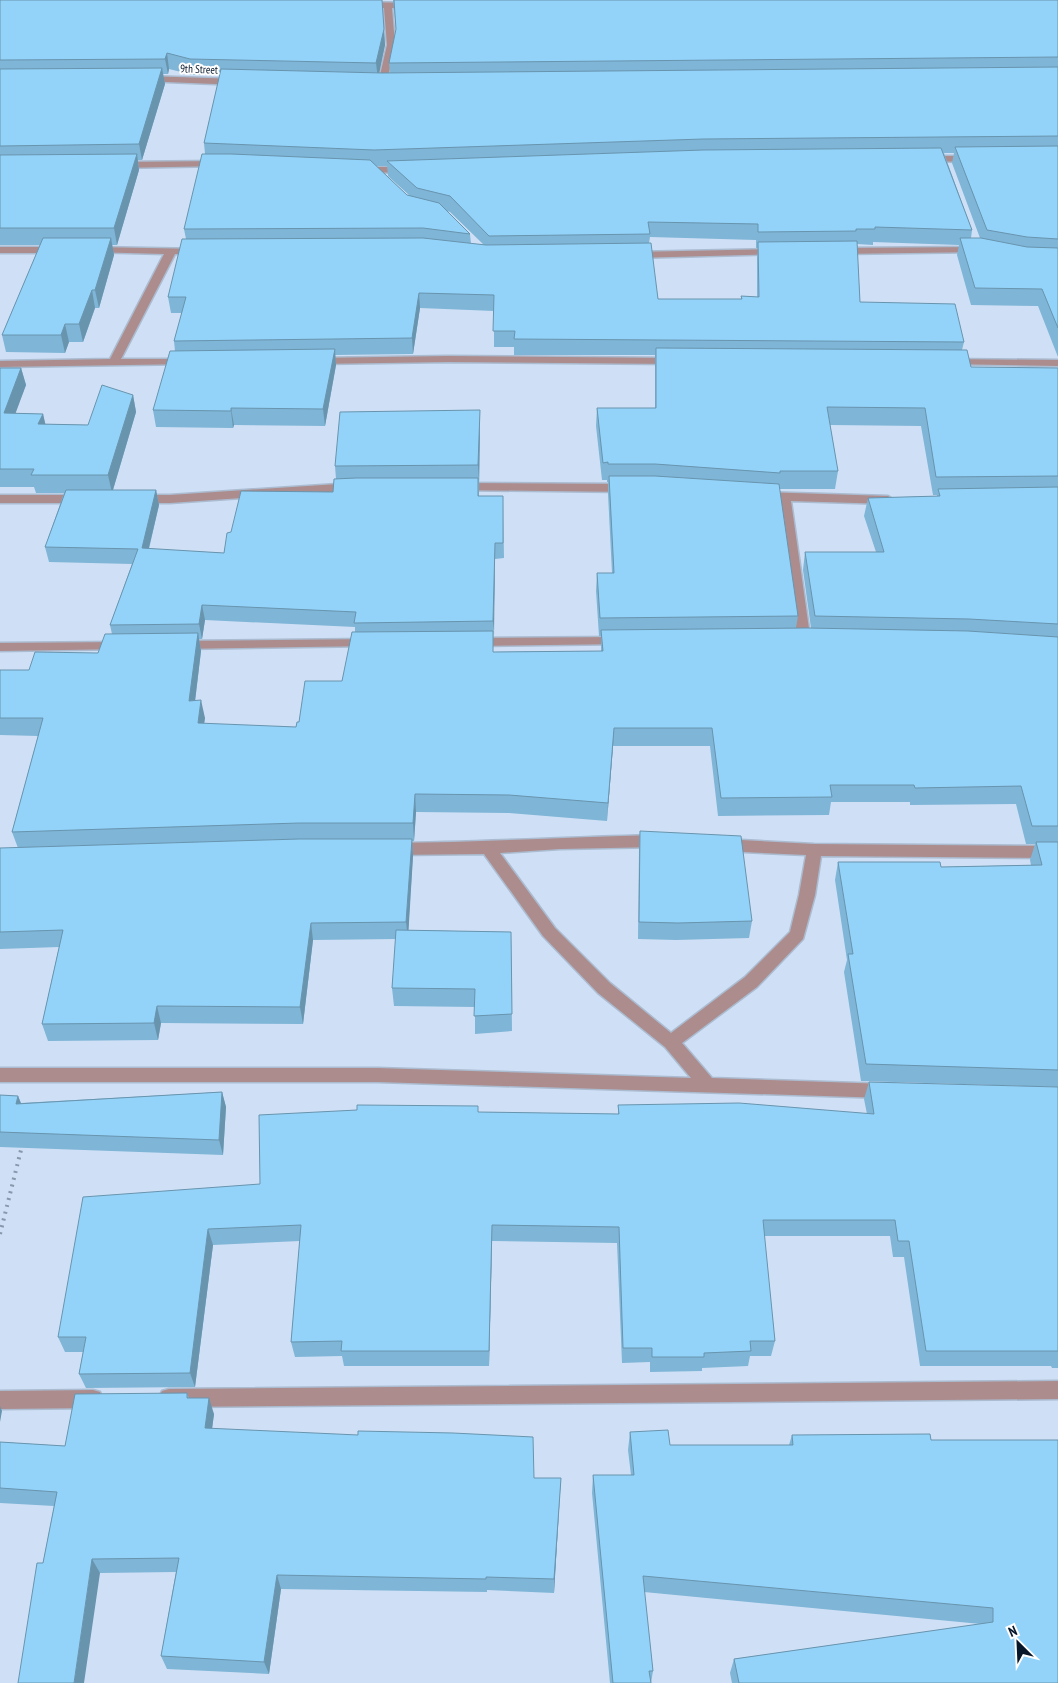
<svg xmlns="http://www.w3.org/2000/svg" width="1058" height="1683" viewBox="0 0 1058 1683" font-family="'PT Sans Narrow',sans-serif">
  <rect width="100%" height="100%" fill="#cfe0f6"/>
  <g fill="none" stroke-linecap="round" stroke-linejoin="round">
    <!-- minor casing -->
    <g stroke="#abbcd1" stroke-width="3">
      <g id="minor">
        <path d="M362 2 414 3 418 6 414 9 392 8 395 45 386 86 383 87 378 84 387 45 384 8 359 7V3Z"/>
        <path d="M145 76 239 79 244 82 239 85 142 81 141 79Z"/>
        <path d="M926 156H973L978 159 973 162 923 161V157Z"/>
        <path d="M218 161 221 162V166L119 168 114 165 119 162Z"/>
        <path d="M361 167H408L413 170 408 173 358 172 356 170Z"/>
        <path d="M0 247H56L61 250 56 253H0Z"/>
        <path d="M94 247 202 249 203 251 202 253 198 254H175L121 359H187L193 362 191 364 0 367V361L110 359 164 254 90 252 89 250Z"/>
        <path d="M978 247 982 248 983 250 982 252 839 254 834 251 839 248Z"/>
        <path d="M778 249 782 250 783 252 782 254 634 258 629 255 634 252Z"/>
        <path d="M448 356 674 358 680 361 674 364 448 362 317 364 311 361 317 358Z"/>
        <path d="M950 359 1058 360V366L946 364 944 362 946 360Z"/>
        <path d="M353 483 359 487 357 490 170 503H139L133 499 139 495H170Z"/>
        <path d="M459 483 628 484 634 488 628 492 455 490 453 487Z"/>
        <path d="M761 492 888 496 894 500 888 504 791 501 810 636 817 637 819 640 817 643H799L797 640 778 500 757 499 755 496Z"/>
        <path d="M0 495H81L87 499 81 503H0Z"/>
        <path d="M621 637 626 638 628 641 626 644 474 646 469 645 467 642 469 639 474 638Z"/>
        <path d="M368 639 373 640 375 643 373 646 179 649 174 648 172 645 174 642 179 641Z"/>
        <path d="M121 642 126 643 128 646 126 649 0 651V643Z"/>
        <path d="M658 835 663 837 665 841 663 845 658 847 560 849 500 853 555 928 610 983 671 1033 745 977 790 932 799 895 806 855 723 851 718 849 715 845 718 841 723 839 814 844 1058 846V858L821 856 815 895 803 939 757 987 682 1043 712 1078 886 1084 892 1086 894 1091 892 1096 886 1098 378 1082H0V1068H378L691 1078 665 1047 598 993 543 936 484 854 394 855 389 853 386 849 389 845 394 843C482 842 570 837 658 835Z"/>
        <path d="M1058 1381V1399L169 1407 162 1405 159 1398 162 1391 169 1389Z"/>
        <path d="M93 1390 100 1392 103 1399 100 1406 93 1408 0 1409V1391Z"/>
      </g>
    </g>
    <!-- path -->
    <path stroke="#8797ac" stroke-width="4" stroke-dasharray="2 5" stroke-linecap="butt" d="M0 1234 22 1146"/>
    <!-- minor -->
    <use href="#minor" fill="#ac8c8d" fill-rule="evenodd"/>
  </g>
  <!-- wall -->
  <g fill="#7fb5d6" fill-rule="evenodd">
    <path d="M0 0H1058V357L1038 306 971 305 957 255 959 245 873 242V245L857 244 860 302 964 342 962 350 971 367 1058 368V1087L861 1081 844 972 847 960 835 880 838 862 941 867 1031 865 1030 860 1035 844H1026L1016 804 910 805V802H831L829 815 718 816 710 746H613L607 821 509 813 416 812 414 841H412L413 856 408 930 511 932 512 1031 475 1034V1007L394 1006 392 988 396 939 313 940 303 1024 161 1023 158 1040 48 1041 42 1024 59 947 0 949V848H18L12 832 38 736 0 735V670H29L98 653 112 634 110 625 132 564 49 562 45 547 64 493H36L34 487H0V368H21L26 385 15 413 43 414 45 424 88 425 133 395 136 412 113 490H156L159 505 149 549 224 553 231 532 333 492 336 479 335 466 480 426 479 496H503L504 558 495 559 493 652 601 651V636H599L596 591 597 573H612L608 494V482H607V480H602L596 426 597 408H655V355H514V347H494V311L420 308 413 354 335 355 336 365 325 426 234 425 233 428 156 427 153 410 175 351 174 341 182 313H171L168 297 186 239 184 229 205 154 204 143 220 75H193L169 69 168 74H163L165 84 142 160H138L139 170 117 245H112L114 255 99 308H95L83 342H69L65 353 6 352 2 335 40 245H0ZM382 0H393L396 31 389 63 390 73H379L385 45ZM944 153H954L952 163 980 238H971L972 230ZM376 166H387L388 176 409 195H407ZM447 211 450 212 484 245 471 244 470 234ZM650 237 756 240V248H758L757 258V297L741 296V299H658L649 243ZM830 425 921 426 933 495H937V496L868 498 864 516 876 552H805L803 570 811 628H796L798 616 779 489H835L838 471ZM205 620 355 627V632L342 681 299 722 296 727 204 724 205 718 195 701 201 651 199 639H202Z"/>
    <path d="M640 831 752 921 749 938 676 940 638 939 639 848Z"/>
    <path d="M869 1082 1058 1087V1368H1052L1051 1366H920L904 1257H893L890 1236H764L775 1341 771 1356H750L748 1366 702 1368V1371L650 1372V1362L622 1363 617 1243 492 1241 489 1366H344L342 1356 295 1357 291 1342 300 1241 213 1245 195 1387 86 1388 79 1374 83 1352H65L58 1337 260 1184 478 1112 618 1114V1105L867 1114 864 1099Z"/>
    <path d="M222 1092 226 1107 223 1155 0 1147V1095L18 1096 21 1103Z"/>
    <path d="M187 1393 189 1398 214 1414 212 1429 534 1478H561L554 1593 487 1590V1592L281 1589 269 1674 167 1669 161 1656 176 1572 100 1573 43 1563 54 1506 0 1503V1442L65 1446Z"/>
    <path d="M630 1432 670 1445H789L792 1435 931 1440 1058 1683H732L730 1673 734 1659 981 1624 644 1592 653 1671 651 1683H610L592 1493 593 1475H631L628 1450Z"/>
  </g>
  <!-- shaded-wall -->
  <g fill="#6894ae">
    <path d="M384 29 385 45 378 79 376 63Z"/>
    <path d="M167 53 169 69 168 74 165 59Z"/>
    <path d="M162 68 165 84 142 160 139 144Z"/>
    <path d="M137 154 139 170 117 245 114 228Z"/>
    <path d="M111 238 114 255 99 308 95 290Z"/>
    <path d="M92 290 95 308 83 342 79 324Z"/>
    <path d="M419 293 420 308 413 354 412 338Z"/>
    <path d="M65 324 69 342 65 353 61 335Z"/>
    <path d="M335 349 336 365 325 426 323 409Z"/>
    <path d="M21 368 26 385 9 431 4 413Z"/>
    <path d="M133 395 136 412 112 493 108 475Z"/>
    <path d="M231 408 234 425 233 428 231 411Z"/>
    <path d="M480 410V426L479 482 478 465Z"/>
    <path d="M43 414 47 431 38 424Z"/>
    <path d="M156 490 159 505 145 564 142 548Z"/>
    <path d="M495 543V559L494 637 493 621Z"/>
    <path d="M202 605 205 620 202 639 199 624Z"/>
    <path d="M198 633 201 651 193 718 189 701Z"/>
    <path d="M201 700 205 718 201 741 198 723Z"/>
    <path d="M614 728 613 746 607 821 608 803Z"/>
    <path d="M415 794 416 812 414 841 413 823Z"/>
    <path d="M412 839 413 856 408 939 406 922Z"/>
    <path d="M311 923 313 940 303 1024 300 1007Z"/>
    <path d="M157 1006 161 1023 158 1040 154 1023Z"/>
    <path d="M222 1092 226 1107 223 1155 219 1140Z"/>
    <path d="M18 1096 24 1111 16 1104Z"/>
    <path d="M492 1225V1241L489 1366V1351Z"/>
    <path d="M208 1229 213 1245 195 1387 190 1373Z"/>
    <path d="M209 1398 214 1414 210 1444 205 1428Z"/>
    <path d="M0 1406 2 1411 0 1422Z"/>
    <path d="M561 1478 560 1493 554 1593V1579Z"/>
    <path d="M92 1559 100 1573 84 1683H74Z"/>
    <path d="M277 1575 281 1589 269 1674 264 1662Z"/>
  </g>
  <!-- building -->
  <g fill="#94d3f9" stroke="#6894ae">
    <path d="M0 0H382L384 29 376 63 190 59 167 53 165 59 0 60Z"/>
    <path d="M394 0H1058V57L389 63 396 29Z"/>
    <path d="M1058 67V136L703 139 374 150 204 143 221 69 382 73Z"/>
    <path d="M162 68 139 144 0 146V69Z"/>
    <path d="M1058 146V239L1027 237 987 230 955 147Z"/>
    <path d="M941 148 972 230 875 227V229H856V231L758 232V224L648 222 650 234 489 236 450 196 417 188 387 161 703 150Z"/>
    <path d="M137 154 114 228H0V155Z"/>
    <path d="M202 154H231L370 160 407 195 439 203 470 234 423 228 184 229Z"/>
    <path d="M43 238H111L95 290H92L79 324H65L61 335H2Z"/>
    <path d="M423 238 486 245 651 243 658 299H742L741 296 759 297 758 242 857 241 860 302 955 304 964 342 514 339 515 331H493L494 295 419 293 412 338 174 341 186 297H168L182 239Z"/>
    <path d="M960 238H981L1027 247 1058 248V328L1042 289 975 288Z"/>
    <path d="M656 348 967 350 971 367 1058 368V476L936 477 925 408 827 407 838 471H780V473L655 464H608V462L603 463 597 408H656Z"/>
    <path d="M335 349 323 409 231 408V411L153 410 170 351Z"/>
    <path d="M0 368H21L4 413 43 414 38 424 88 425 102 385 133 395 108 475H31L34 469H0Z"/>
    <path d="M480 410 478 465 335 466 340 412Z"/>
    <path d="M609 476H655L779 484 798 616 600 618 597 573H614Z"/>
    <path d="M356 478H478V496H503V543H495L493 621 354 623 356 612 202 605 199 624 110 625 138 549 45 547 66 490H156L142 548 224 553 227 533 231 532 241 491 333 492 334 479Z"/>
    <path d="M1058 487V624L969 619 815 616 805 552H884L868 498 940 496 938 489Z"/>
    <path d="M807 628 968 631 1058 637V826H1032L1021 786 915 788 914 785H830L832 797 721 798 712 728H614L608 803 509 795 415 794 413 823H299L12 832 43 718H0V670H29L35 652 98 653 105 634 198 633 189 701 201 700 198 723 296 727 297 722H299L305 681H342L352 632 493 631V652L603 651 601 630Z"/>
    <path d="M640 831 741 836 752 921 678 923 639 922Z"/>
    <path d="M299 839H412L406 922 311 923 300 1007 157 1006 154 1023 42 1024 63 930 0 932V848Z"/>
    <path d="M1036 842H1058V1070L866 1064 848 954H853L838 862H940L941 867 1042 865Z"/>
    <path d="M396 930 511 932 512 1014 474 1016 475 989 392 988Z"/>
    <path d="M869 1082 1058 1087V1351H926L909 1241H898L895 1220H763L775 1341H750L751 1351 704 1353V1357H652V1348H623L619 1227 492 1225 489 1351H341L342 1341 291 1342 301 1225 208 1229 190 1373 79 1374 86 1337H58L83 1197 260 1184 259 1115 357 1110V1105L478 1106V1112L619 1114 618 1105 739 1103 874 1114Z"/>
    <path d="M222 1092 219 1140 0 1132V1095L18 1096 16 1104Z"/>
    <path d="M187 1393V1398H209L205 1428 358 1435V1431L453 1433 533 1437 534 1478H561L554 1579 486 1577V1579L277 1575 264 1662 161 1656 179 1558 92 1559 74 1683H18L37 1563H43L57 1492 0 1488V1442L65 1446 75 1394Z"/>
    <path d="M668 1430 670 1445H793L792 1435 930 1434 931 1440H1058V1683H739L734 1659 993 1622V1608L643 1576 653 1671H649L651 1683H613L593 1475H634L630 1432Z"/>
  </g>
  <g text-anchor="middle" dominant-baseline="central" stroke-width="4" stroke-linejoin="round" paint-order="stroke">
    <!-- far-street labels -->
    <g font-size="11" fill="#071629" stroke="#fff">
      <text transform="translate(199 69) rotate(2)">9th Street</text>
    </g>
  </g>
  <!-- north arrow -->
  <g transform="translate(1018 1643) rotate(336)" stroke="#ffffff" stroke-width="4" paint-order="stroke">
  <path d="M0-4L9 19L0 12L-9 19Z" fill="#071629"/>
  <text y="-8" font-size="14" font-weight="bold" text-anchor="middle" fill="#071629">N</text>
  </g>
</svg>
